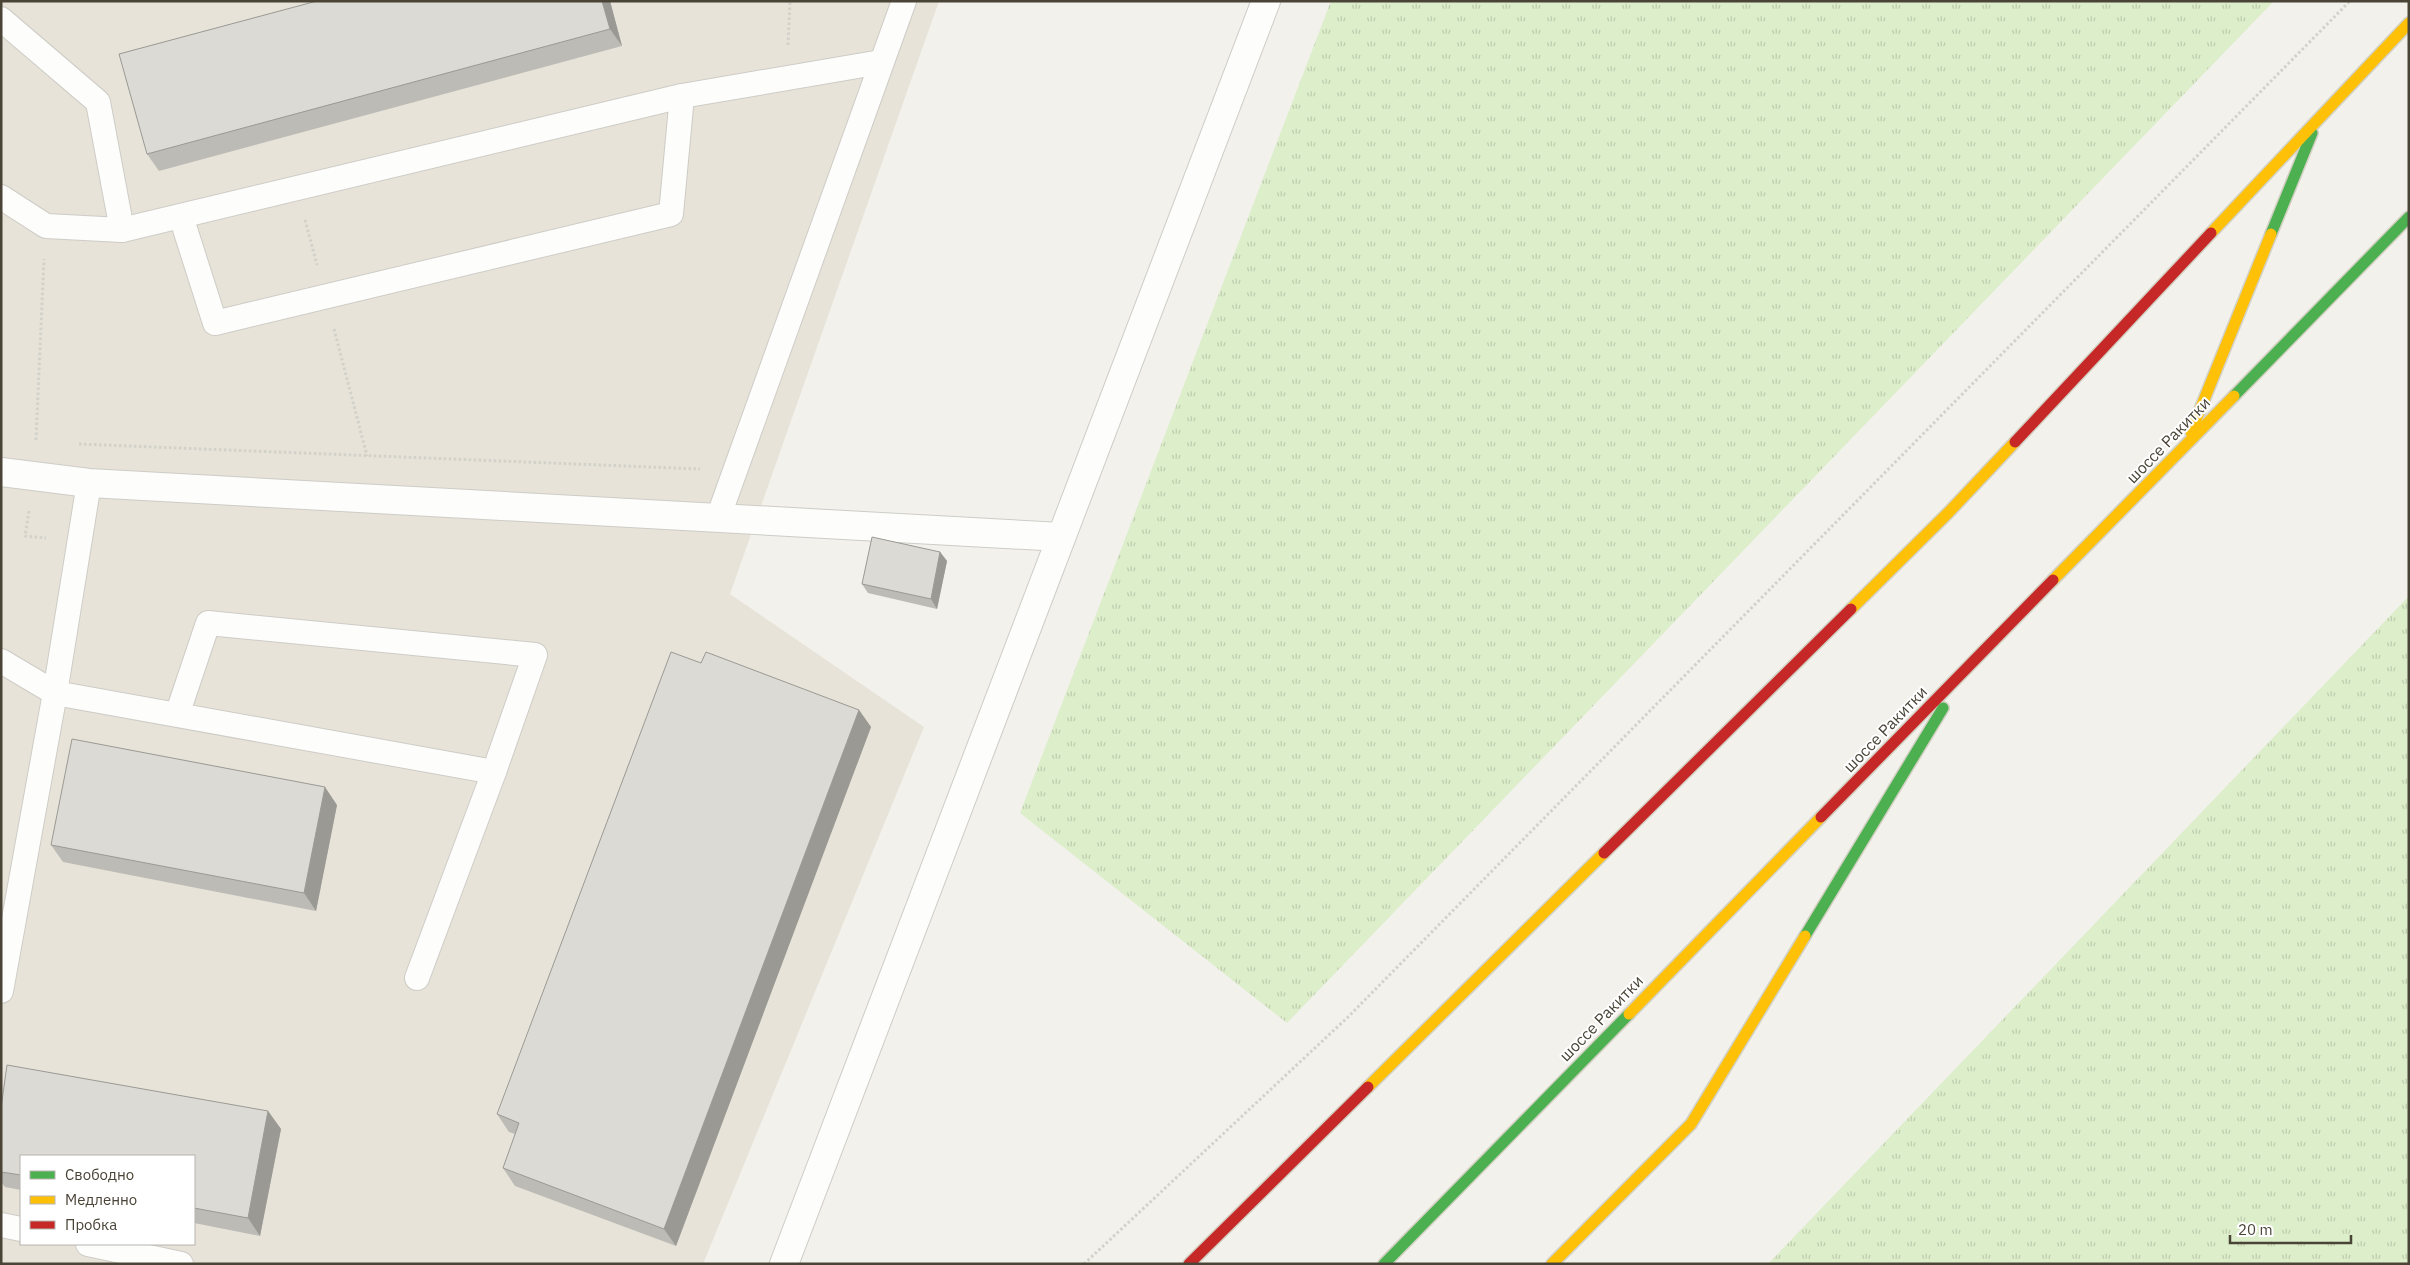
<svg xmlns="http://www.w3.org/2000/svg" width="2410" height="1265" viewBox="0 0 2410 1265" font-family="'IBM Plex Sans',sans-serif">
  <defs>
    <pattern id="grass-tufts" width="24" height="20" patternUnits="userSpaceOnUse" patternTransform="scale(1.25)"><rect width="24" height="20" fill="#ddeecb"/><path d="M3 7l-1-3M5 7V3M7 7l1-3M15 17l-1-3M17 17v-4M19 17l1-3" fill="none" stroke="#bfcdaf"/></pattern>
  </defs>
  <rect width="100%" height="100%" fill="#f2f1ec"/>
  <!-- residential -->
  <path fill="#e7e3d9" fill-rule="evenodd" d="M1 1H939L730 594 924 727 703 1264H1ZM21 1156H194V1244H21Z"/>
  <!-- grass -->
  <g fill="url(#grass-tufts)">
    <path d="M1331 1H2274L1287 1023 1020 813Z"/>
    <path d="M2409 596V1264H1768Z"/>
  </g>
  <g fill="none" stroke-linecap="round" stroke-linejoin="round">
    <!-- lane casing -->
    <g stroke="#ceccc6" stroke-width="26">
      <g id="lane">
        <path d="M1 19 98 102 122 230"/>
        <path d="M1 197 46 226 122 230 682 96 881 62"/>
        <path d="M185 229 215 323 671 214 682 96"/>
        <path d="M718 518 904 1"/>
        <path d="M1 661 55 693 494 772 535 655 208 623 177 715"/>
        <path d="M417 978 494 772"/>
        <path d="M1 991 55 693 89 483"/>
        <path d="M1 1225 21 1229"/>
        <path d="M88 1244 181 1264"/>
      </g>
    </g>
    <!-- street casing -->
    <g stroke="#ceccc6" stroke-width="30">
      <g id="street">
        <path d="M1 472 89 483 1061 537"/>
        <path d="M784 1264 1266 1"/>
      </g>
    </g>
    <!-- fast casing -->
    <g stroke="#d2d0c2" stroke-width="14">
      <g id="fast">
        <path d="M2271 234 2312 133"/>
        <path d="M2234 396 2409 217"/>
        <path d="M1805 936 1943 708"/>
        <path d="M1384 1264 1629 1014"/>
      </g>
    </g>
    <!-- slow casing -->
    <g stroke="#d2d0c2" stroke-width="14">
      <g id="slow">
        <path d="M2211 233 2409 23"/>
        <path d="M2191 432 2271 234"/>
        <path d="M2053 580 2234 396"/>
        <path d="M1851 609 1949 512 2015 442"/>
        <path d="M1629 1014 1821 817"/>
        <path d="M1368 1087 1604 853"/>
        <path d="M1552 1264 1691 1124 1805 936"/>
      </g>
    </g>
    <!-- jam casing -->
    <g stroke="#d2d0c2" stroke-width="14">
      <g id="jam">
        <path d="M2015 442 2211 233"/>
        <path d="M1821 817 2053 580"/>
        <path d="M1604 853 1851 609"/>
        <path d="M1189 1264 1368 1087"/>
      </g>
    </g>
    <!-- path -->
    <g stroke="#d2d1ca" stroke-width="3" stroke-dasharray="2.5 2.5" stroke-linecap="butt">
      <path d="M788 45 790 1"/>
      <path d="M305 220 317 265"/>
      <path d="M334 329 367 456"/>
      <path d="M36 440 44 259"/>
      <path d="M79 444 700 469"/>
      <path d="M29 511 25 536 46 538"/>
      <path d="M1084 1264 1348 1017 2350 1"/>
    </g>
    <!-- lane -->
    <use href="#lane" stroke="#fdfdfc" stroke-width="24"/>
    <!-- street -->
    <use href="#street" stroke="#fdfdfc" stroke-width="28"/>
    <!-- fast -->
    <use href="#fast" stroke="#4caf50" stroke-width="11"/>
    <!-- slow -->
    <use href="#slow" stroke="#ffc107" stroke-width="11"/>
    <!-- jam -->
    <use href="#jam" stroke="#c62828" stroke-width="11"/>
  </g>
  <!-- wall -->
  <g fill="#bdbbb6">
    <path d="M610 1 622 46 159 171 147 154Z"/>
    <path d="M940 552 947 561 937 609 868 593 862 584Z"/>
    <path d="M701 663 859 710 871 727 676 1246 515 1186 503 1168 515 1134 509 1132 497 1114Z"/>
    <path d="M337 805 316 911 63 862 51 845Z"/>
    <path d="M1 1108 268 1111 281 1129 260 1236 194 1223V1156H21V1190L5 1187 1 1182Z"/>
  </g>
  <!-- shaded-wall -->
  <g fill="#9a9994">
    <path d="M602 1H610L622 46 610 29Z"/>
    <path d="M940 552 947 561 937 609 931 599Z"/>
    <path d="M859 710 871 727 676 1246 664 1229Z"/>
    <path d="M325 787 337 805 316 911 304 893Z"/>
    <path d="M268 1111 281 1129 260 1236 248 1218Z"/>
  </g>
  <!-- building -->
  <g fill="#dcdad4" stroke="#9a9994">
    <path d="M317 1H602L610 29 147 154 119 54Z"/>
    <path d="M872 537 940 552 931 599 862 584Z"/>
    <path d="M671 652 701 663 706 652 859 710 664 1229 503 1168 519 1123 497 1114Z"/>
    <path d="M72 739 325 787 304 893 51 845Z"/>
    <path d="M7 1065 268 1111 248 1218 194 1208V1156H21V1175L1 1172V1108Z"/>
  </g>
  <g text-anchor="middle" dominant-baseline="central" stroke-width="4" stroke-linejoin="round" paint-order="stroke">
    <!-- street labels -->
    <g font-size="16" fill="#4a4437" stroke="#fff">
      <text transform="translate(2168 440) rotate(-46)">шоссе Ракитки</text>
      <text transform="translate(1885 729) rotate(-46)">шоссе Ракитки</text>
      <text transform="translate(1601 1018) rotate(-46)">шоссе Ракитки</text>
    </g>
  </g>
  <!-- border -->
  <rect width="2410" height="1265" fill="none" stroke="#4a4437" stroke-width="5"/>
  <!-- legend -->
  <rect x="20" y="1155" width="175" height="90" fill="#ffffff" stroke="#b7b4af"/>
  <rect x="30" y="1171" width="25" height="8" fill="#4caf50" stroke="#b7b4af"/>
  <text x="65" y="1180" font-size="15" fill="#4a4437">Свободно</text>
  <rect x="30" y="1196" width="25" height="8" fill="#ffc107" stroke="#b7b4af"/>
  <text x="65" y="1205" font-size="15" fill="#4a4437">Медленно</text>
  <rect x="30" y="1221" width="25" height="8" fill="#c62828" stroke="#b7b4af"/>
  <text x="65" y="1230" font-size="15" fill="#4a4437">Пробка</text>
  <!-- scale -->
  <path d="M2230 1235v8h121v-8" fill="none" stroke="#4a4437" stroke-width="2.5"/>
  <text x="2238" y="1235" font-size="15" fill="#4a4437" stroke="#ffffff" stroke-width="4" paint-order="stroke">20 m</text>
</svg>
